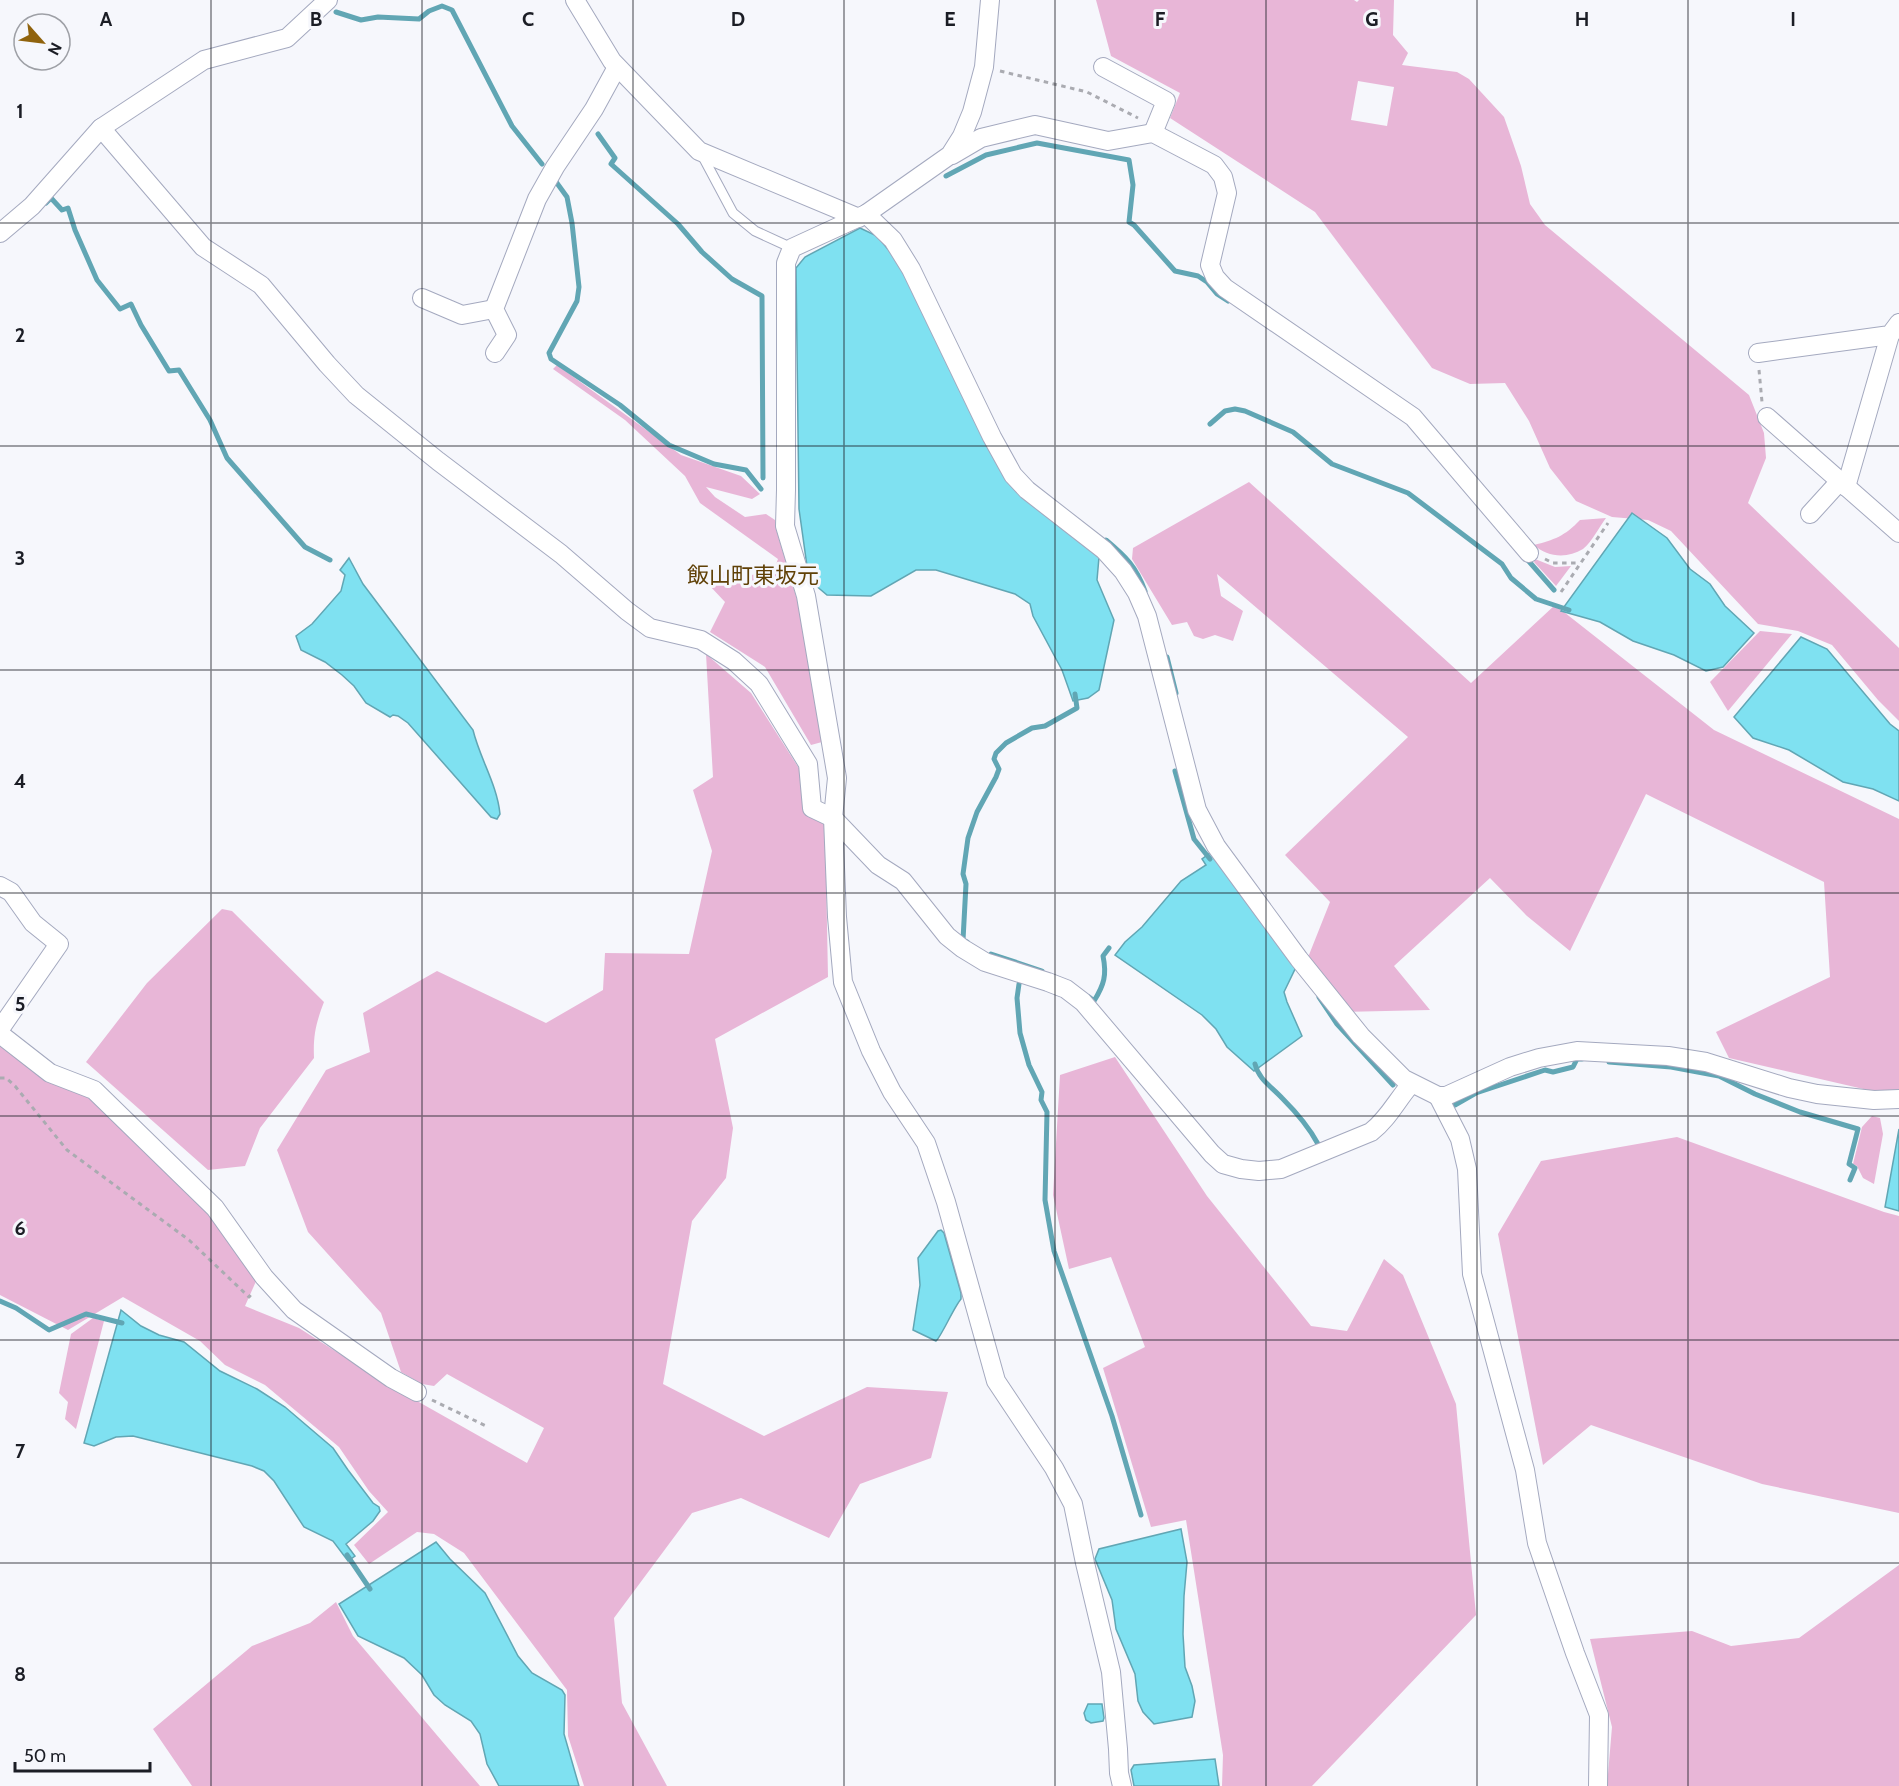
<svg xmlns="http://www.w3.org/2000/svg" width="1899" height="1786" viewBox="0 0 1899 1786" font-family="Cabin,'Noto Sans JP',sans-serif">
  <rect width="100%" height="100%" fill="#f6f7fc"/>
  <!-- green -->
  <g fill="#e8b6d7" fill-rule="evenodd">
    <path d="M1096 0H1354L1357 2 1359 0H1394L1393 35 1408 53 1402 65 1457 72 1469 79 1504 117 1521 166 1530 204 1545 225 1749 395 1764 433 1766 458 1748 503 1899 648V721L1878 700 1832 645 1798 631 1758 624 1671 531 1648 520 1612 517 1576 501 1550 468 1529 421 1505 383 1470 384 1432 368 1315 212 1170 118 1180 93 1111 56ZM1358 81 1394 87 1387 126 1351 120Z"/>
    <path d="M557 365 681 455 741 476 760 494 752 499 706 487 715 497 745 517 766 514 775 520 776 529 801 613 822 742 811 745 765 667 710 632 725 602 709 585 720 571 747 576 774 570 778 559 700 503 685 476 625 420 553 369Z"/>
    <path d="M1249 482 1471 683 1555 605 1714 730 1899 819V1089L1885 1094 1729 1058 1716 1032 1830 977 1824 882 1646 794 1570 951 1527 916 1490 878 1394 966 1430 1010 1341 1012 1303 970 1330 902 1285 855 1408 737 1217 574 1221 596 1243 611 1233 641 1215 635 1203 639 1194 636 1187 622 1172 625 1132 559 1133 548Z"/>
    <path d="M1606 518C1599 527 1592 542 1583 549 1567 559 1547 557 1534 545 1554 540 1565 536 1580 520Z"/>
    <path d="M1535 559 1555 567 1571 566 1556 586 1534 562Z"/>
    <path d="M1760 631 1792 634 1728 711 1710 682Z"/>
    <path d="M706 654 751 693 800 770 804 814 825 823 828 977 715 1039 733 1128 726 1178 692 1221 663 1384 764 1436 867 1387 948 1392 931 1458 860 1484 829 1538 741 1498 692 1513 614 1618 622 1703 667 1786H584L568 1736 567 1690 464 1553 434 1534 417 1532 369 1564 354 1545 388 1512 369 1491 339 1447 265 1385 225 1365 200 1341 123 1297 68 1330 0 1295V1043L92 1098 198 1198 257 1279 245 1306 299 1328 387 1384 527 1463 544 1428 447 1374 434 1386 422 1384 401 1372 381 1313 308 1232 277 1150 326 1070 370 1052 363 1013 437 971 546 1023 603 990 605 953 689 954 712 851 693 790 713 777Z"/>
    <path d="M222 909 232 911 324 1002C316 1023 313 1035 314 1058L260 1128 245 1166 208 1170 86 1062 147 983Z"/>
    <path d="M1115 1057 1207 1196 1311 1326 1347 1331 1384 1259 1403 1275 1456 1404 1476 1615 1312 1786H1222L1223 1755 1186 1520 1151 1527 1103 1368 1145 1347 1111 1257 1069 1269 1053 1195 1060 1075Z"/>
    <path d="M1872 1116 1880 1118 1883 1134 1874 1184 1863 1178 1857 1166 1853 1164 1862 1127Z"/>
    <path d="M1677 1137 1884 1212 1899 1216V1513L1762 1484 1591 1425 1543 1465 1498 1234 1541 1161Z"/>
    <path d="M93 1318 104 1321 76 1429 65 1419 68 1402 59 1393 71 1334Z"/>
    <path d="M1899 1565V1786H1607L1612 1727 1590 1639 1692 1631 1731 1646 1799 1638Z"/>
    <path d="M336 1602 353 1636 480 1786H192L153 1729 252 1646 310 1623Z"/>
  </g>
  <!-- water -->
  <g fill="#7fe1f1" stroke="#61a6b4" stroke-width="1.5">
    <path d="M860 228 877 236 901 265 987 442 1099 557 1097 580 1114 620 1099 690 1088 698 1073 701 1062 670 1033 616 1030 604 1015 594 936 570H916L871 596 827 595 808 579 815 570 807 566 799 509 796 268 805 257Z"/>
    <path d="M1632 513 1667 538 1690 569 1710 584 1725 606 1754 633 1723 667 1706 671 1674 655 1633 641 1600 622 1561 611Z"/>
    <path d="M349 558 363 584 473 730C480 759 497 784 500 814L497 819 491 817 408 723 398 716 393 715 390 717 366 703 354 686 342 675 325 662 301 650 296 636 312 624 341 591 345 575 340 570Z"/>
    <path d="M1801 637 1827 649 1890 724 1899 731V801L1873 789 1843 782 1789 750 1753 738 1734 717Z"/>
    <path d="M1210 853 1297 965 1284 992 1287 1002 1302 1036 1254 1071 1227 1047 1216 1029 1202 1015 1115 955 1125 942 1142 927 1181 881 1206 865 1202 859Z"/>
    <path d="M1899 1129V1211L1885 1207Z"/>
    <path d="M941 1230 944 1233 961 1293V1299C954 1307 941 1337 936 1341L913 1330 920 1285 918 1258 938 1231Z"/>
    <path d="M121 1310 141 1326 159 1335 184 1342 220 1371 257 1389 285 1407 333 1448 348 1470 373 1503 379 1507 380 1511 373 1521 346 1544 355 1556 348 1561 333 1541 304 1527 274 1481 264 1471 252 1466 133 1436 116 1437 94 1446 84 1443Z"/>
    <path d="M1181 1529 1187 1562 1184 1596 1183 1634 1185 1667 1192 1686 1195 1701 1192 1717 1154 1724 1143 1712 1138 1701 1135 1674 1116 1629 1112 1600 1095 1559 1099 1549Z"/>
    <path d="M436 1542 450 1559 485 1593 518 1656 532 1673 562 1690 565 1695 564 1734 579 1786H499L487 1764 480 1734 471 1721 445 1705 434 1695 422 1675 404 1658 358 1636 339 1604Z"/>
    <path d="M1088 1704H1102L1104 1718 1103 1721 1091 1723 1086 1720 1084 1713Z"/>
    <path d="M1215 1759 1219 1786H1134L1131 1770 1134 1765Z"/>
  </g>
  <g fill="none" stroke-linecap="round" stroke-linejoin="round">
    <!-- stream -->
    <g stroke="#61a6b4" stroke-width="5">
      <path d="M336 12 361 20 378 17 419 19 429 11 442 6 452 10 512 126 542 164"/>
      <path d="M598 134 615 158 611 164 678 224 702 252 732 279 762 296 763 478"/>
      <path d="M946 176 986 155 1037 143 1129 160 1133 185 1129 222 1134 225 1175 271 1198 276 1207 282 1217 294 1228 301"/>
      <path d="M554 179 567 197 572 223 579 287 577 301 549 353 551 359 620 405 669 445 714 464 746 470 761 489"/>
      <path d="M46 203 51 198 62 210 68 208 75 230 97 280 120 309 131 304 141 325 169 371 179 370 210 420 227 458 305 547 330 560"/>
      <path d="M1210 424 1225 411 1235 409 1245 411 1293 432 1332 464 1408 493 1502 564 1511 578 1536 599 1569 610"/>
      <path d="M1105 543 1106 540C1126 557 1136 566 1145 591"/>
      <path d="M1526 558 1554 590"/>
      <path d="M1167 657 1176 693"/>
      <path d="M1175 771 1194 839 1210 859"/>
      <path d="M967 942 963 940 966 884 963 874 968 838 977 812 996 777 999 769 994 759 996 753 1006 743 1032 728 1045 726 1077 708 1075 694"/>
      <path d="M991 954 1042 971"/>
      <path d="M1019 984 1017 998 1020 1033 1029 1065 1042 1092 1041 1100 1047 1112 1045 1200 1054 1251 1112 1416 1141 1515"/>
      <path d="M1089 997 1094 1001C1104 985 1107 975 1103 956L1109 948"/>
      <path d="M1319 997 1337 1024 1393 1085"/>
      <path d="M1609 1062 1671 1067 1719 1076 1755 1094 1800 1112 1858 1129 1849 1164 1855 1168 1850 1180"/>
      <path d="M1255 1064C1259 1080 1271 1086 1282 1098 1296 1112 1309 1127 1318 1144"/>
      <path d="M1455 1105 1476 1093 1545 1070 1553 1072 1573 1067 1577 1059H1582"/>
      <path d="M0 1301 16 1308 49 1330 86 1314 122 1323"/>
      <path d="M347 1555 370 1589"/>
    </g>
    <!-- service casing -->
    <g stroke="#a4a9bf" stroke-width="11">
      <path id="service" d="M702 155 733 213 755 231 792 248"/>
    </g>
    <!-- minor casing -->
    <g stroke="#a4a9bf" stroke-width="20">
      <g id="minor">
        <path d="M575 0 612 61 699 151 859 218"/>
        <path d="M990 0 984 67 972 112 962 136 950 155 866 214 792 248 786 263V490L785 526 806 596 837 778 833 818 837 917 843 982 871 1051 892 1092 926 1143 946 1202 996 1381 1054 1468 1073 1504 1085 1563 1111 1672 1118 1749 1119 1773 1122 1786"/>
        <path d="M1103 67 1166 101 1153 133"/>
        <path d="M101 128 203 247 261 285 327 364 356 395 438 461 561 554 627 611 650 628 701 640 734 661 759 684 808 764 812 808 833 818 878 865 903 881 947 936 962 948 985 962 1048 982 1066 989 1083 1002 1212 1154 1223 1164 1241 1169 1259 1171 1281 1169 1371 1132C1388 1119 1397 1100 1411 1084"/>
        <path d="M952 155 981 138 1035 125 1108 141 1153 133 1214 165 1223 177 1227 193 1210 265 1215 277 1225 288 1413 417 1529 553"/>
        <path d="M866 214 893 240 911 269 992 437 1013 475 1027 490 1104 550 1123 571 1137 593 1147 616 1197 810 1216 846 1299 959 1361 1036 1404 1079 1438 1096H1446L1510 1067 1539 1058 1577 1051 1668 1056 1706 1062 1789 1088 1817 1094 1874 1100 1899 1099"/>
        <path d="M0 233 32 206 101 128 204 60 287 38 328 0"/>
        <path d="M422 298 462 315 494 309"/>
        <path d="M495 353 507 335 494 309 537 199 555 167 594 109 617 67"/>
        <path d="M1758 353 1890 335 1899 323"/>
        <path d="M1767 417 1899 533"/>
        <path d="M1846 487 1890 335"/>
        <path d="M1810 514 1840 481"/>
        <path d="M0 886 11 892 33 923 59 944 0 1029"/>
        <path d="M0 1034 50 1073 94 1090 215 1208 264 1277 294 1310 391 1378 417 1392"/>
        <path d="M1438 1096 1460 1139 1467 1169 1472 1274 1525 1470 1537 1543 1575 1653 1599 1715 1598 1786"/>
      </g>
    </g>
    <!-- path -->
    <g stroke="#aaabb1" stroke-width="3" stroke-dasharray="4.5 4.5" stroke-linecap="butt">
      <path d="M1000 71 1087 92 1138 118"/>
      <path d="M1759 370 1762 402"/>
      <path d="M1545 559 1553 563H1579"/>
      <path d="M1561 592 1608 523"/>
      <path d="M0 1078H6L15 1086 67 1150 189 1240 249 1297 253 1292"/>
      <path d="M432 1400 486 1426"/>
    </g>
    <!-- service -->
    <use href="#service" stroke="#fff" stroke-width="9"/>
    <!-- minor -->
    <use href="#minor" stroke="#fff" stroke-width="18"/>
  </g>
  <!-- grid -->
  <path fill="none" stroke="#1b1d25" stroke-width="1.5" stroke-opacity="0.55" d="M211 0V1786M422 0V1786M633 0V1786M844 0V1786M1055 0V1786M1266 0V1786M1477 0V1786M1688 0V1786M0 223H1899M0 446H1899M0 670H1899M0 893H1899M0 1116H1899M0 1340H1899M0 1563H1899"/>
  <g text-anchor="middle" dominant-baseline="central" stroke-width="6" stroke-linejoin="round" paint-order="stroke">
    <!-- quarter labels -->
    <g font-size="22" fill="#604107" stroke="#f6f7fc">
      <text x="753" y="575">飯山町東坂元</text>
    </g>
  </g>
  <g font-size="20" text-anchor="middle" font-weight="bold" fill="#1b1d25" stroke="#f6f7fc" stroke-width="6" stroke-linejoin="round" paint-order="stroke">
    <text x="106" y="26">A</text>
    <text x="316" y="26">B</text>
    <text x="528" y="26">C</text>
    <text x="738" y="26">D</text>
    <text x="950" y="26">E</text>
    <text x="1160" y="26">F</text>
    <text x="1372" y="26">G</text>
    <text x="1582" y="26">H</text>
    <text x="1793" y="26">I</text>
    <text x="20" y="118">1</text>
    <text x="20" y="342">2</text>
    <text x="20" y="565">3</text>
    <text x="20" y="788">4</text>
    <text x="20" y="1011">5</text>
    <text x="20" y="1235">6</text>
    <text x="20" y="1458">7</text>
    <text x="20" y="1681">8</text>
  </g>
  <!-- north arrow -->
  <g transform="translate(42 42) rotate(118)"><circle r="28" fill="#f6f7fc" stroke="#9ea0a6" stroke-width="1.5"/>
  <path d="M0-4.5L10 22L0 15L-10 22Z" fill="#90630d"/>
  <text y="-9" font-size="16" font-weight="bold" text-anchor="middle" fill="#1b1d25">N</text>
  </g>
  <!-- scale -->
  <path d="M15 1762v9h135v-9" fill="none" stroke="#1b1d25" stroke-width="3"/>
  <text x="24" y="1762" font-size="18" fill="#1b1d25" stroke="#f6f7fc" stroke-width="4.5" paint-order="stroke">50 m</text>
</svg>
